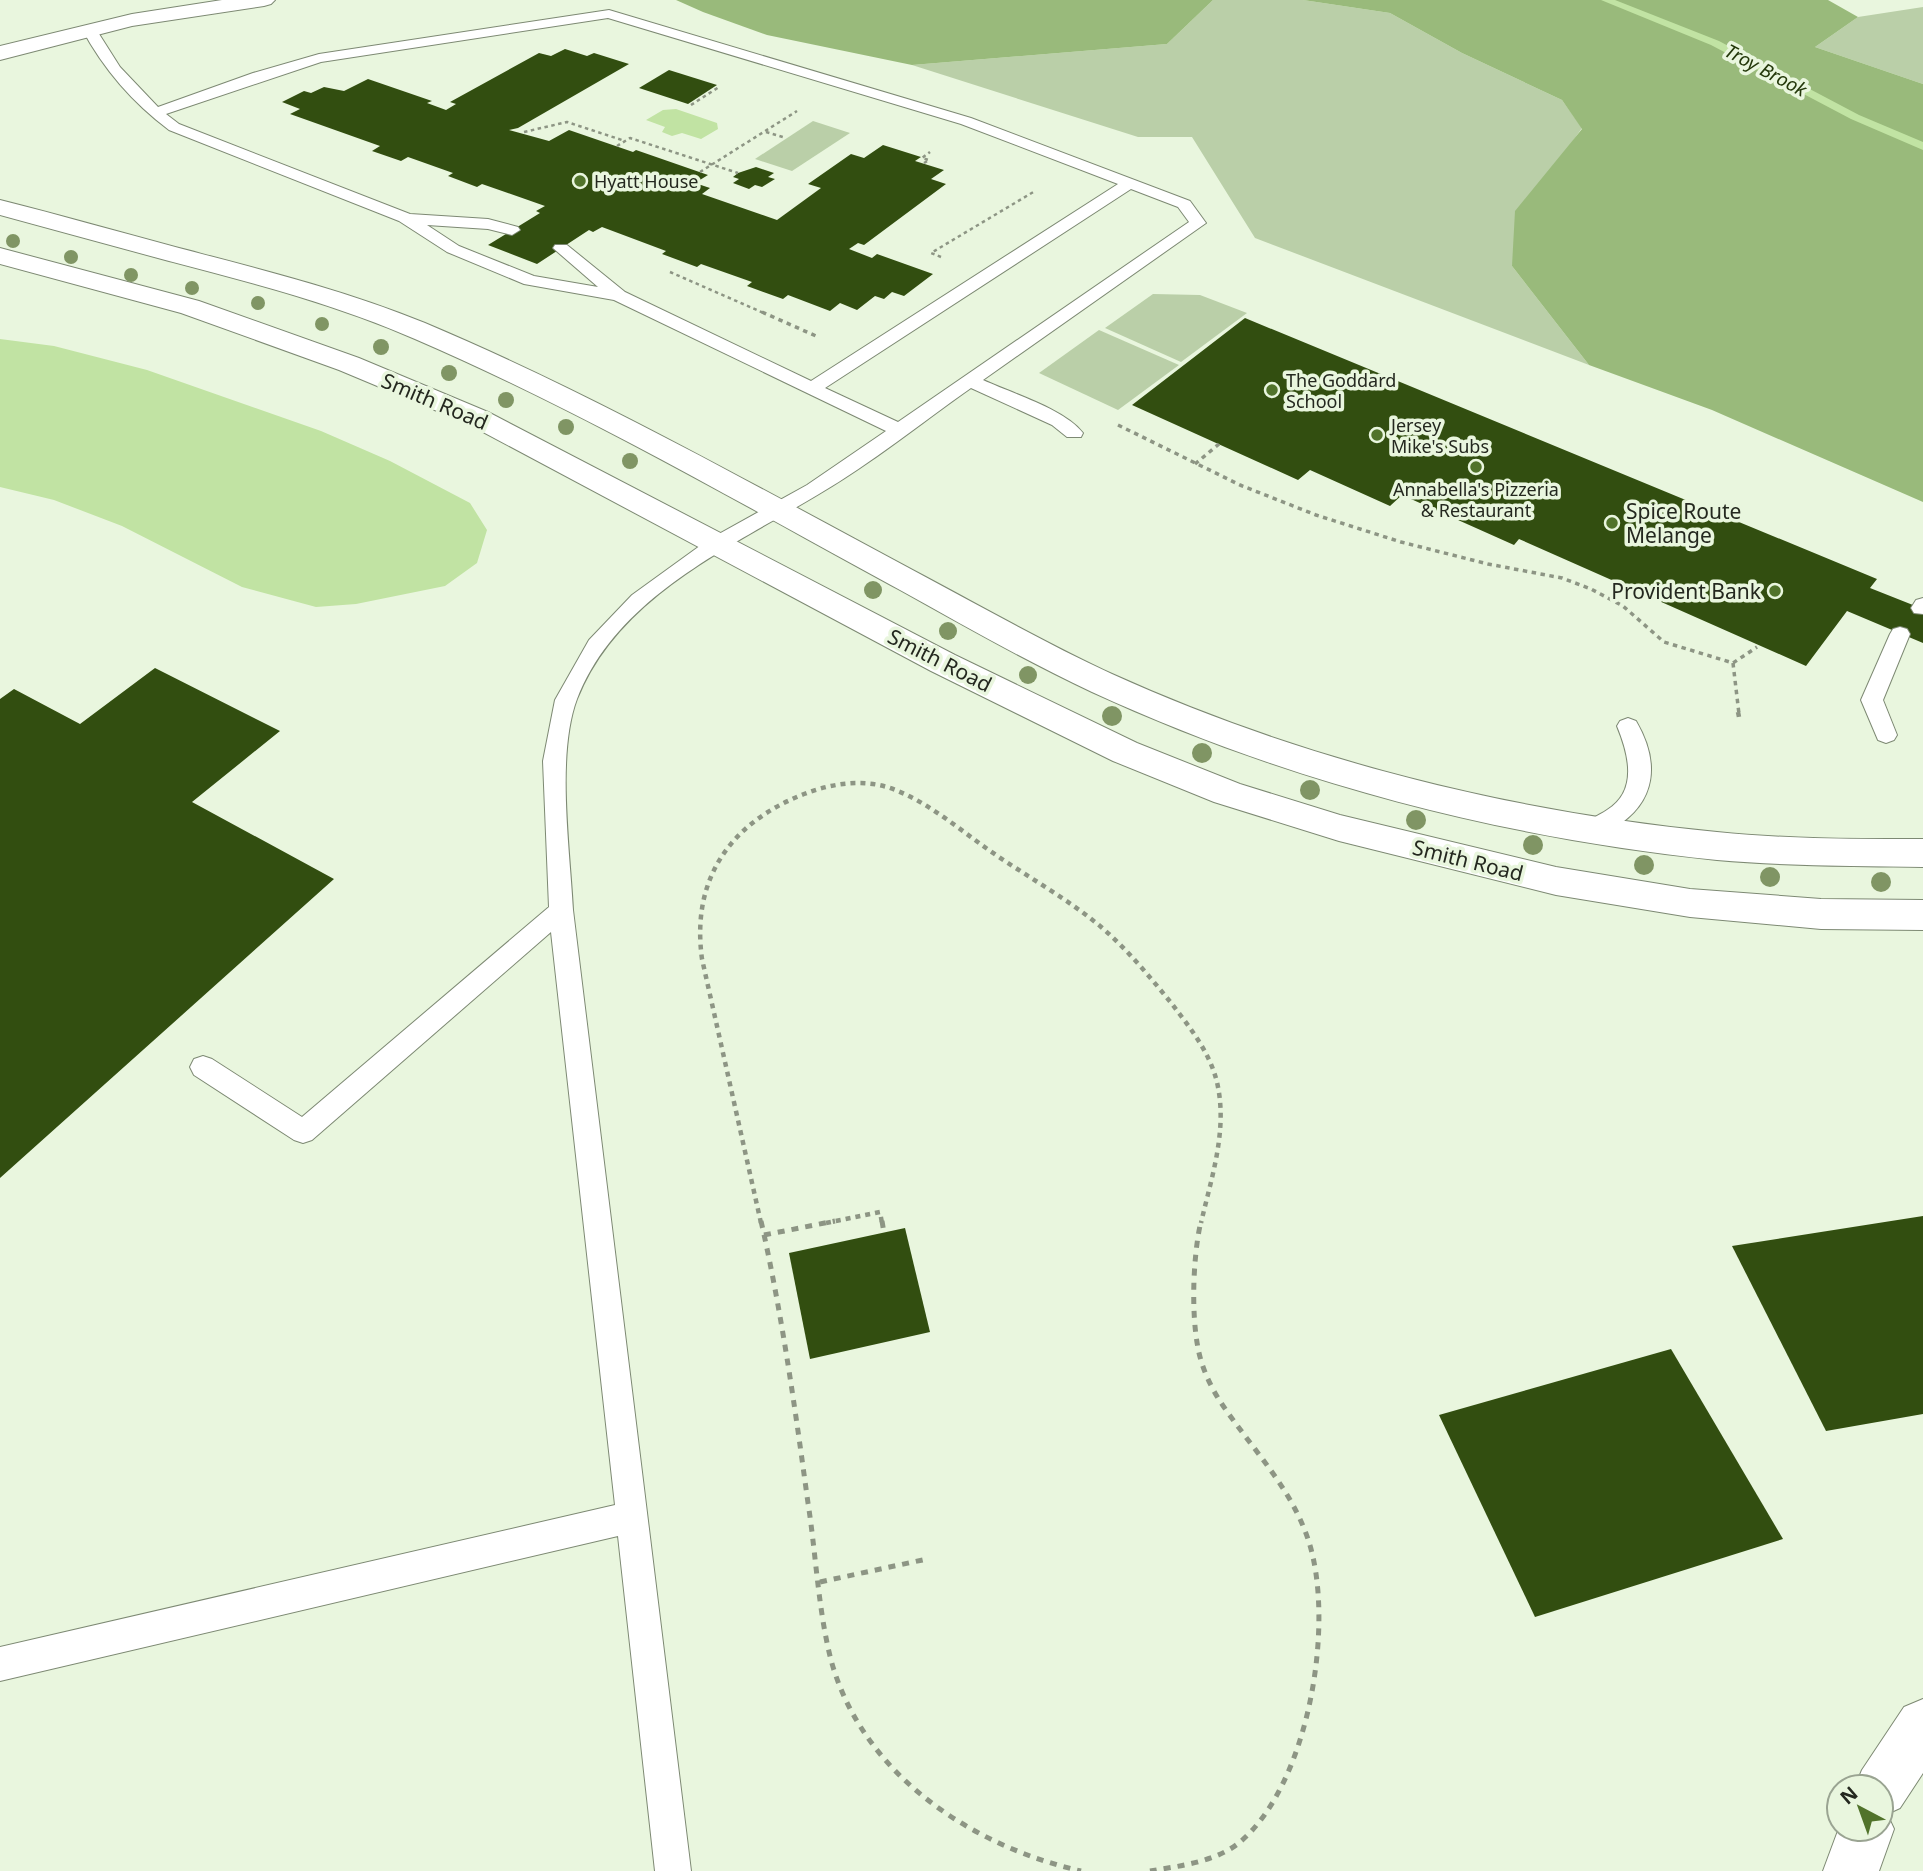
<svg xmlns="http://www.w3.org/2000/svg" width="1923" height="1871" viewBox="0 0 1923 1871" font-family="'Noto Sans',sans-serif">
  <rect width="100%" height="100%" fill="#e9f6de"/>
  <!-- green -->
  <g fill="#bacfa8">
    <path d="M1213 0H1303L1390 13 1462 53 1562 100 1582 128 1565 152 1512 266 1589 365 1255 238 1192 137H1138L912 65 1167 44Z"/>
    <path d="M1923 7V84L1815 47 1858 17Z"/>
    <path d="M813 121 850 133 792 171 755 159Z"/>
    <path d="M1153 294 1200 295 1247 313 1181 362 1105 328Z"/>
    <path d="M1099 330 1179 365 1118 410 1039 373Z"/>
  </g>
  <!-- forest -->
  <g fill="#99ba7b">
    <path d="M676 0H1213L1167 44 912 65 767 35 703 12Z"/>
    <path d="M1303 0H1828L1858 17 1815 47 1923 84V502L1712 410 1589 365 1512 266 1515 211 1582 129 1562 100 1462 53 1390 13Z"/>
  </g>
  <!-- water -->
  <g fill="#c1e3a3">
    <path d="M676 109 717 123 718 129 701 139 682 133 672 136 662 132 665 127 646 120 663 110Z"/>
    <path d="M0 339 54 346 147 370 321 431 390 461 470 503 487 530 477 563 445 586 356 604 316 607 242 587 122 526 54 500 0 487Z"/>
  </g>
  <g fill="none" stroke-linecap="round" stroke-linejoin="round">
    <!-- stream -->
    <path fill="#c1e3a3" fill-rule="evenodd" d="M1601 0H1615L1719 41 1859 115 1923 142V150L1851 119 1711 45Z"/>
  </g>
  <!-- building -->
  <g fill="#324e10">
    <path d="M565 49 587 56 594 53 629 64 518 128 509 130 549 141 569 130 633 152 636 150 708 175 695 183 710 188 702 194 777 220 821 188 808 184 851 154 864 158 883 145 921 157 915 161 944 170 931 179 946 184 864 245 858 243 849 249 872 258 877 254 933 274 904 296 892 292 884 299 875 296 857 310 840 303 830 311 788 295 783 299 747 286 752 282 701 264 697 267 662 254 666 251 602 227 593 232 589 230 537 264 488 245 540 213 536 211 545 206 482 184 477 187 448 176 453 173 408 157 401 161 372 151 380 146 290 114 300 109 282 102 304 91 311 93 324 87 344 91 368 79 432 101 427 103 446 110 456 104 450 102 539 53 551 56Z"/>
    <path d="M669 70 717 85 688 104 639 88Z"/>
    <path d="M756 167 774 173 768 177 775 179 762 187 755 185 749 189 733 183 739 179 733 177 738 173Z"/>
    <path d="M1245 318 1877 579 1870 588 1923 609V643L1847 611 1806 666 1519 539 1514 545 1402 495 1390 506 1310 470 1298 480 1132 405Z"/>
    <path d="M155 668 280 731 192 802 334 879 0 1178V699L14 689 80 724Z"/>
    <path d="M1923 1216V1414L1826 1431 1732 1246Z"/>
    <path d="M905 1228 930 1332 810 1359 789 1253Z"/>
    <path d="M1671 1349 1783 1539 1535 1617 1439 1415Z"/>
  </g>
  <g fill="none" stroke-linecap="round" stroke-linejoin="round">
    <!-- service casing -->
    <g stroke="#7d8973" stroke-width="2">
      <g id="service">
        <path d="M609 10 971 118 1190 201 1206 223 983 380C1011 393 1065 409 1083 433L1081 437H1067L1052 425 971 388C921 423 872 463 819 494 731 547 617 596 577 699 556 755 570 850 573 910L691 1871H655L618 1536 0 1681V1647L615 1505 551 932 312 1140 303 1143 294 1140 194 1075 190 1067 194 1059 203 1056 212 1059 302 1117 549 907 543 761 555 700 589 640 632 595 708 540 807 485 886 431 614 300 524 284 447 252 399 221 169 130C133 103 104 70 82 29L84 26H94L120 67 158 107 253 73 319 54ZM608 18 961 124 1118 184 811 381 625 292 567 245H555L553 248 598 287 534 276 459 246 427 225 488 229 512 235 520 230 518 227 488 219 410 214 179 124 166 114 321 62ZM1131 189 1178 207 1189 222 898 422 825 388Z"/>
        <path d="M1923 598V614L1914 613 1911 608 1916 600Z"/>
        <path d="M1900 627 1907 629 1910 634 1883 700 1897 735 1894 740 1886 743 1878 740 1861 700 1890 634 1893 629Z"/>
        <path d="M1628 718 1636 721C1660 762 1657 802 1614 828 1604 834 1597 840 1585 836L1581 830C1587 820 1598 816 1607 810 1638 791 1629 755 1617 726L1620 721Z"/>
      </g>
    </g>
    <!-- minor casing -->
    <g stroke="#7d8973" stroke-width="2">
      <path id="minor" d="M1923 1699V1773L1900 1808 1887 1814 1894 1829 1879 1871H1823L1839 1828 1881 1829V1787H1855L1862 1770 1904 1707Z"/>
    </g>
    <!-- tertiary casing -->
    <g stroke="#7d8973" stroke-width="2">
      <g id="tertiary">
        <path d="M222 0H275L271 4 264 6 132 26 0 60V46L132 14Z"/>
        <path d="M0 200C60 215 119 232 179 248 263 270 344 290 425 323 596 395 757 487 920 574 984 608 1047 644 1112 674 1302 760 1510 812 1717 832 1786 839 1854 839 1923 839V867C1854 866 1785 866 1717 860 1503 838 1287 782 1092 692 1026 661 963 625 900 590 740 503 582 411 415 339 335 304 253 283 169 261 113 246 56 230 0 215Z"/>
        <path d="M0 248 199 301 359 358 488 412 955 655 1137 743 1240 784 1340 815 1556 867 1690 889 1821 899 1923 900V930L1821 929 1690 917 1556 895 1339 841 1214 802 1113 761 931 671 468 424 339 370 181 313 0 264Z"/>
      </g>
    </g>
    <!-- path-far3 -->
    <g stroke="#8d9584" stroke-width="2.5" stroke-dasharray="3.5 3.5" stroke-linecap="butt">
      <path d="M691 105 719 87"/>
      <path d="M524 132 567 122 625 141"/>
      <path d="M766 132 786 138"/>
      <path d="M617 146 630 138 738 173"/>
      <path d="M924 163 929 160 922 158 930 152"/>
      <path d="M700 172 797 111"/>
      <path d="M941 257 931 253 1035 191"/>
      <path d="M670 272 766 314"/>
    </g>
    <!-- path-far2 -->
    <g stroke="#8d9584" stroke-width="3.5" stroke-dasharray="4.5 4.5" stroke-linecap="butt">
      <path d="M762 312 816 336"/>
      <path d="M1118 425 1240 485 1316 515 1401 542 1488 564 1562 578 1591 589 1623 606 1664 642 1733 663 1757 647"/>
      <path d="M1195 464 1219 444"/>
      <path d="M1733 663 1739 714"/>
    </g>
    <!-- path-far1 -->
    <g stroke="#8d9584" stroke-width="4.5" stroke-dasharray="5 5" stroke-linecap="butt">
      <path d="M1738 712 1739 717"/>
      <path d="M761 1223 702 959C691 879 730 823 804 794 830 784 860 779 887 787 924 799 955 826 986 848 1024 875 1065 897 1100 926 1127 949 1150 977 1172 1004 1191 1029 1212 1055 1218 1087 1227 1133 1211 1179 1201 1223"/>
      <path d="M826 1223 880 1212 882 1223"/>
    </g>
    <!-- path -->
    <g stroke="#8d9584" stroke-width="5" stroke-dasharray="7 7" stroke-linecap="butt">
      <path d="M761 1221C782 1314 795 1408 808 1503 816 1554 818 1609 831 1660 862 1774 971 1846 1081 1871"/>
      <path d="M882 1221 884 1233"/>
      <path d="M764 1235 835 1221"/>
      <path d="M820 1582 927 1559"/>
      <path d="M1150 1871C1179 1866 1216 1862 1240 1842 1309 1784 1336 1622 1308 1539 1291 1489 1256 1453 1226 1410 1213 1392 1202 1370 1198 1348 1191 1312 1193 1256 1201 1221"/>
    </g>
    <!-- service -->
    <use href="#service" fill="#fff" fill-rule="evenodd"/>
    <!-- minor -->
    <use href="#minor" fill="#fff" fill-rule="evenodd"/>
    <!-- tertiary -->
    <use href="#tertiary" fill="#fff" fill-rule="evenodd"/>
  </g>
  <!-- trees -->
  <g fill="#809564">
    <circle cx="13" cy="241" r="7"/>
    <circle cx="71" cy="257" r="7"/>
    <circle cx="131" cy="275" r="7"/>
    <circle cx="192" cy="288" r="7"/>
    <circle cx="258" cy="303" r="7"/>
    <circle cx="322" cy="324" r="7"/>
    <circle cx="381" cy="347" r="8"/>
    <circle cx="449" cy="373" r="8"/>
    <circle cx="506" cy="400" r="8"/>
    <circle cx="566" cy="427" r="8"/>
    <circle cx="630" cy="461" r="8"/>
    <circle cx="873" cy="590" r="9"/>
    <circle cx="948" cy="631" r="9"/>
    <circle cx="1028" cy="675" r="9"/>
    <circle cx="1112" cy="716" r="10"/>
    <circle cx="1202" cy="753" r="10"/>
    <circle cx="1310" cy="790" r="10"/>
    <circle cx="1416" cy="820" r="10"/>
    <circle cx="1533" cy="845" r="10"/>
    <circle cx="1644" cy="865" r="10"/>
    <circle cx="1770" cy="877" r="10"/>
    <circle cx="1881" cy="882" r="10"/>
  </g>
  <!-- markers -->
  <g fill="#51732b" stroke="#e9f6de" stroke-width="2.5">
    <circle cx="580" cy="181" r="7"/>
    <circle cx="1272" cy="390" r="7"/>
    <circle cx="1377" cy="435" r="7"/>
    <circle cx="1476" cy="467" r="7"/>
    <circle cx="1612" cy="523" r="7"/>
    <circle cx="1775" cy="591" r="7"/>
  </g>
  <g text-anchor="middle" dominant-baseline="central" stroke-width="7" stroke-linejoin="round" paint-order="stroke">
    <!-- far-poi labels -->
    <g font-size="18" fill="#24281f" stroke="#e9f6de" text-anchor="start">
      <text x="594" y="181">Hyatt House</text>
      <text x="1286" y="380">The Goddard<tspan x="1286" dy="21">School</tspan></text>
      <text x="1391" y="425">Jersey<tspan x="1391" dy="21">Mike's Subs</tspan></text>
      <text x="1476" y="489" text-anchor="middle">Annabella's Pizzeria<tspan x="1476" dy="21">&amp; Restaurant</tspan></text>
    </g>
    <!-- far-water labels -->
    <g font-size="19" font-style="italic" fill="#24390b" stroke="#e9f6de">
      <text transform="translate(1766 70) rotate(28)">Troy Brook</text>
    </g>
    <!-- street labels -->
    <g font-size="21" fill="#24281f" stroke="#e9f6de">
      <text transform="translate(435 401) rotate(23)">Smith Road</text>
      <text transform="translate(940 660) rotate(27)">Smith Road</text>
      <text transform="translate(1468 860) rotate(14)">Smith Road</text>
    </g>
    <!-- poi labels -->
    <g font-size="21" fill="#24281f" stroke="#e9f6de" text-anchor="start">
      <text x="1626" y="511">Spice Route<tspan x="1626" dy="24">Melange</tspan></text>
      <text x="1761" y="591" text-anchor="end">Provident Bank</text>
    </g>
  </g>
  <!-- north arrow -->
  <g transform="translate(1860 1808) rotate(319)"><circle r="33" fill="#e9f6de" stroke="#9aa492" stroke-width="2"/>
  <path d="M0-5L12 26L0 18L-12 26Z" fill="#51732b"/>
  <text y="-10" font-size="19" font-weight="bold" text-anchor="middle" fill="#24281f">N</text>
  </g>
</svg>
